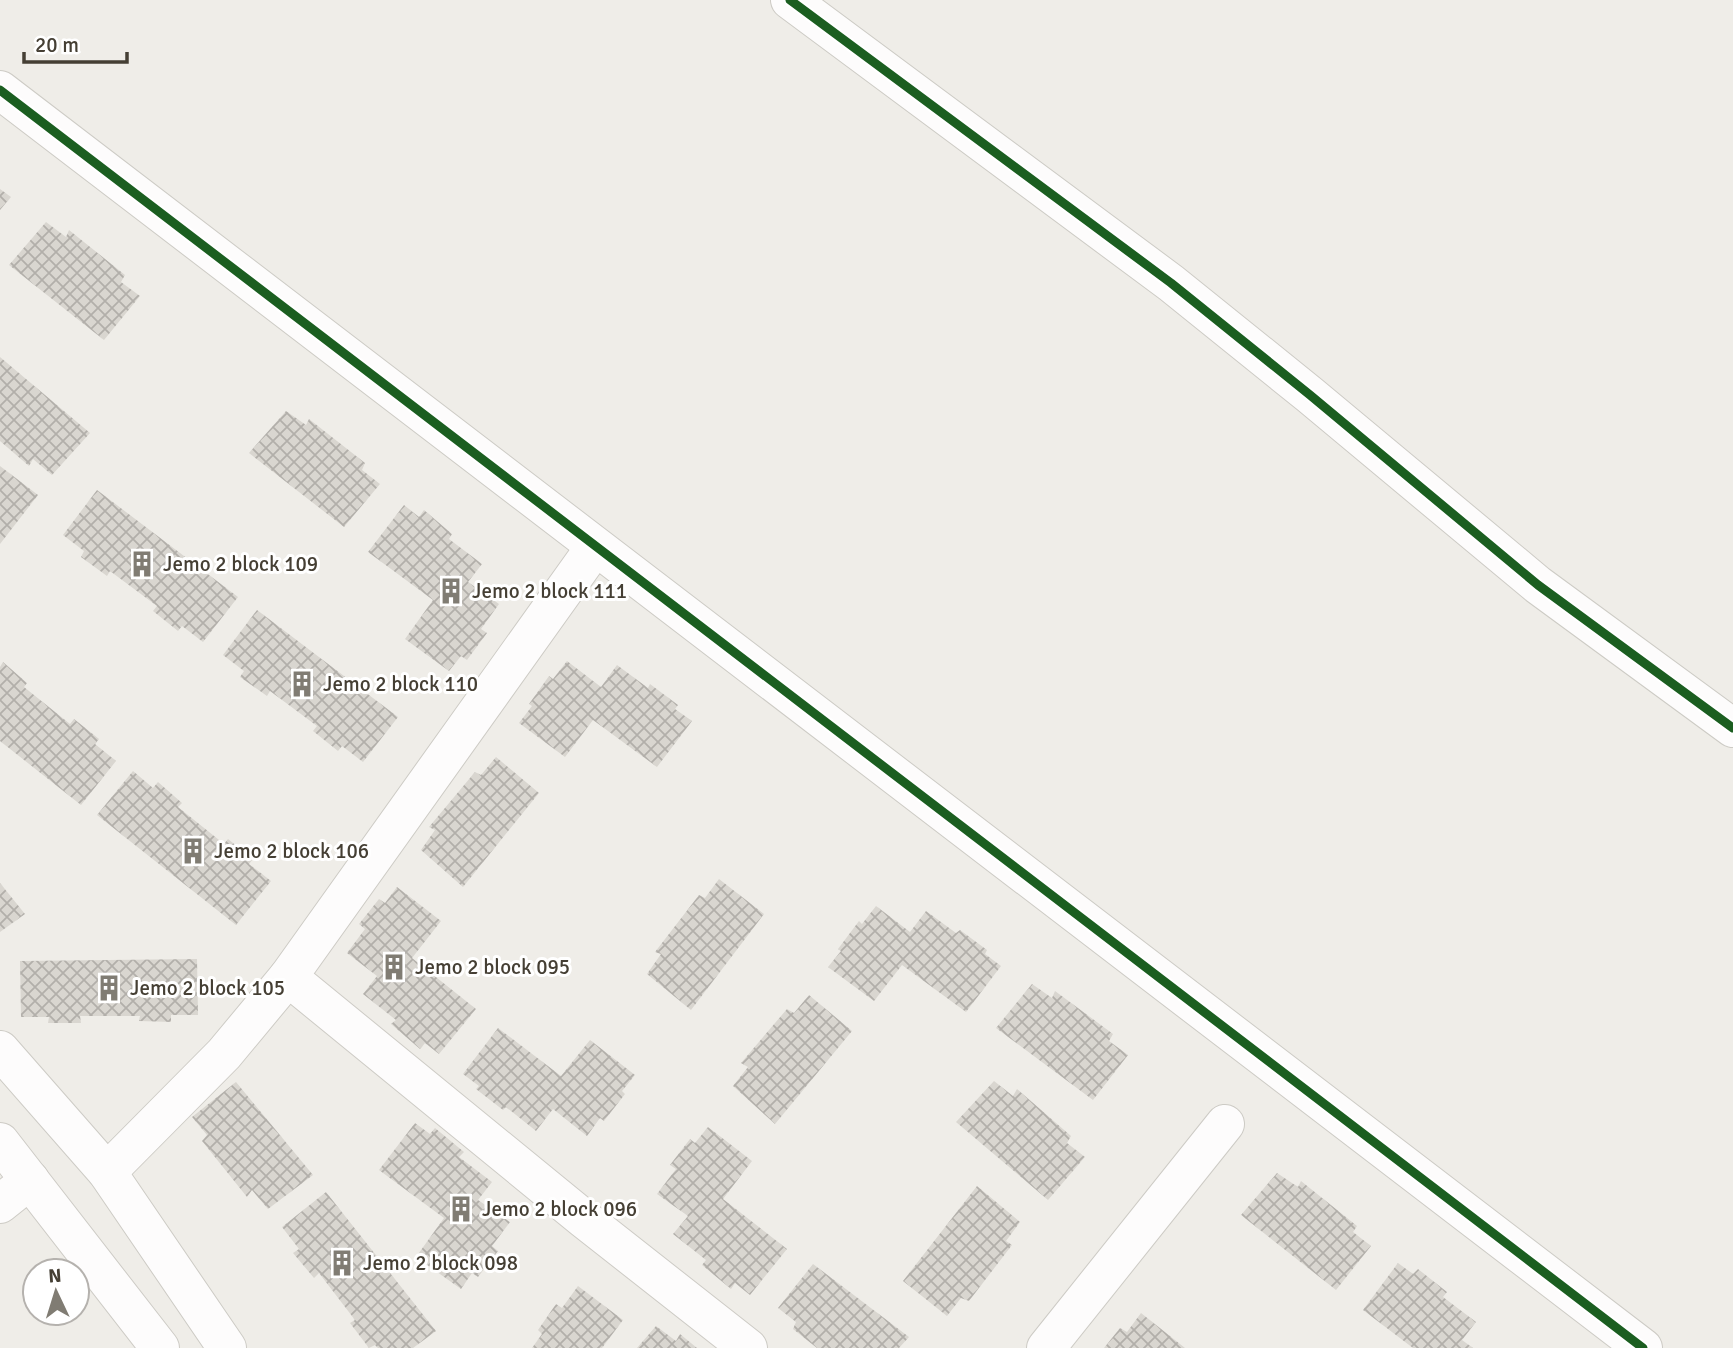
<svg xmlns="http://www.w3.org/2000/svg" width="1733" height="1348" viewBox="0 0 1733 1348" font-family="Signika,sans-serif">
  <defs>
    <pattern id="building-cross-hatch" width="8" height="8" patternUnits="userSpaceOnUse" patternTransform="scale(1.75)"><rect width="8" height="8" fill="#d9d6d0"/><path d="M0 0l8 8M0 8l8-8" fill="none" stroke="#b2afaa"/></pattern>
  </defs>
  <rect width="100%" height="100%" fill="#efede8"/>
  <!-- building -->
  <g fill="url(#building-cross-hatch)">
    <path d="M0 189 11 197 0 210Z"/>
    <path d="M46 222 66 237 69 230 125 275 121 282 140 296 104 340 9 265Z"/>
    <path d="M0 357 90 433 52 475 33 459 29 466 0 441Z"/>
    <path d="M286 411 306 425 309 419 365 463 362 470 380 484 344 527 249 453Z"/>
    <path d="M0 466 38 495 0 544Z"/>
    <path d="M97 490 238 597 203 642 182 626 178 631 153 611 157 606 110 571 107 576 81 557 84 551 63 535Z"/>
    <path d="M404 505 419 517 424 510 452 534 449 539 482 564 468 582 499 604 481 629 487 633 467 660 461 656 449 671 405 639 433 600 368 552Z"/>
    <path d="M257 610 398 717 363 762 342 746 338 751 313 731 317 726 270 691 267 696 240 677 244 671 223 655Z"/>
    <path d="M567 661 601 687 617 665 648 688 650 684 678 705 675 709 692 721 657 767 593 720 565 757 519 723 532 706 529 704 549 676 553 679Z"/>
    <path d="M3 662 27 683 24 687 70 724 74 719 99 739 95 744 116 761 81 805 0 741V667Z"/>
    <path d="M496 757 539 793 463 887 421 850 435 830 429 827 475 772 481 775Z"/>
    <path d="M133 771 153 788 158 782 182 803 178 807 224 844 228 839 253 859 249 864 271 881 236 925 97 815Z"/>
    <path d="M719 879 764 914 691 1010 647 974 661 954 655 952 699 895 705 898Z"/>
    <path d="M0 883 25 914 0 932Z"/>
    <path d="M397 887 441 921 412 958 476 1009 439 1054 425 1043 420 1049 391 1024 396 1020 363 994 377 976 347 953 365 929 359 924 379 899 385 903Z"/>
    <path d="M876 906 910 932 926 911 956 933 960 930 987 950 985 954 1001 966 966 1012 902 965 874 1001 828 967 841 951 838 949 859 921 862 924Z"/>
    <path d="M197 959 198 1015H171V1022L139 1021 140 1016H80L81 1023H48L49 1017H21L20 961Z"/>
    <path d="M1032 984 1052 998 1055 991 1113 1034 1109 1041 1128 1055 1093 1100 996 1028Z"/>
    <path d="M809 995 852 1031 775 1124 733 1086 748 1067 741 1063 787 1009 794 1013Z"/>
    <path d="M498 1028 561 1076 590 1040 635 1075 622 1091 625 1094 604 1121 600 1118 587 1136 553 1109 536 1131 506 1107 503 1110 476 1089 479 1086 463 1074Z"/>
    <path d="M994 1081 1013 1096 1017 1089 1071 1136 1067 1143 1085 1157 1048 1200 956 1122Z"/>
    <path d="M236 1082 313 1175 268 1209 252 1190 247 1197 202 1141 207 1135 192 1117Z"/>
    <path d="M415 1123 430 1134 435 1128 464 1152 459 1157 492 1182 478 1200 510 1222 492 1246 498 1251 478 1277 472 1273 461 1289 416 1257 444 1218 379 1170Z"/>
    <path d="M708 1127 752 1161 723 1199 787 1249 750 1295 735 1283 731 1289 702 1265 706 1260 673 1234 688 1216 657 1194 676 1169 670 1165 690 1139 695 1143Z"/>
    <path d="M1277 1173 1298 1187 1301 1181 1357 1226 1353 1232 1371 1246 1336 1290 1241 1215Z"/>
    <path d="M977 1186 1020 1222 1006 1241 1012 1245 969 1301 961 1298 947 1316 903 1281Z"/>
    <path d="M326 1192 436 1331 413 1348H378L375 1345 369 1348 350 1323 355 1320 319 1273 314 1278 293 1253 299 1249 282 1227Z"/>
    <path d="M1398 1263 1413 1274 1418 1269 1447 1292 1443 1297 1476 1322 1462 1340 1473 1348H1413L1363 1310Z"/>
    <path d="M813 1264 909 1337 899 1348H817L793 1329 796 1322 778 1308Z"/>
    <path d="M578 1286 623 1320 602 1348H532L542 1334 538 1330 556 1304 562 1308Z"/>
    <path d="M1141 1313 1185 1348H1104L1120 1328 1127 1332Z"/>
    <path d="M656 1326 676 1341 680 1334 697 1348H637Z"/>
  </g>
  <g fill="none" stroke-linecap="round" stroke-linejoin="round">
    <!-- minor casing -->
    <g stroke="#cdcbc5" stroke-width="40">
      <g id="minor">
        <path d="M790 0 1171 283 1310 395 1538 585 1733 728"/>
        <path d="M0 90 1643 1348"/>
        <path d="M288 977 584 1219 748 1348"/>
        <path d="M107 1172 224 1054 288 977 595 547"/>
        <path d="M0 1204 30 1180"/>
        <path d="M1046 1348 1225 1124"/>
      </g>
    </g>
    <!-- tertiary casing -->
    <g stroke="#cdcbc5" stroke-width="40">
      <g id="tertiary">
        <path d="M0 1050 107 1172 227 1348"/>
        <path d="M0 1142 160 1348"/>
      </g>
    </g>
    <!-- minor -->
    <use href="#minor" stroke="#fdfcfc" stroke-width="38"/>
    <!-- tertiary -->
    <use href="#tertiary" stroke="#fdfcfc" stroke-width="38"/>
    <!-- cycleway casing -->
    <g stroke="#fff" stroke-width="13">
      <g id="cycleway">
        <path d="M790 0 1171 283 1310 395 1538 585 1733 728"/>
        <path d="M0 90 1643 1348"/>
      </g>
    </g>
    <!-- cycleway -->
    <use href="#cycleway" stroke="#1b5e20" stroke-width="9"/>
  </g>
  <!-- icons -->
  <defs>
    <g id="building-bare" transform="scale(2.1)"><path d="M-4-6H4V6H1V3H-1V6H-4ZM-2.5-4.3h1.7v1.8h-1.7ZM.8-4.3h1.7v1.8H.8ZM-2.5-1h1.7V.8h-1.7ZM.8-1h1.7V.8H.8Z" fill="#807c73" stroke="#fff" stroke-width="2.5" paint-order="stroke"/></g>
  </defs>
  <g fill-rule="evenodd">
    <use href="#building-bare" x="142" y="564"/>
    <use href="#building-bare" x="451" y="591"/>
    <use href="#building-bare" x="302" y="684"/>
    <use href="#building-bare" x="193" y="851"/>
    <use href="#building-bare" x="394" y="967"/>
    <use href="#building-bare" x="109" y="988"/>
    <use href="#building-bare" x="461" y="1209"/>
    <use href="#building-bare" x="342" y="1263"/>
  </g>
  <g text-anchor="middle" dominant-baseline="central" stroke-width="6" stroke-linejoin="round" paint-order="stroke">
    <!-- poi labels -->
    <g font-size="21" fill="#453f34" stroke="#fff" text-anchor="start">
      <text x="163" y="564">Jemo 2 block 109</text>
      <text x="472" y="591">Jemo 2 block 111</text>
      <text x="323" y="684">Jemo 2 block 110</text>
      <text x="214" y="851">Jemo 2 block 106</text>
      <text x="415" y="967">Jemo 2 block 095</text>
      <text x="130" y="988">Jemo 2 block 105</text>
      <text x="482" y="1209">Jemo 2 block 096</text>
      <text x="363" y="1263">Jemo 2 block 098</text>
    </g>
  </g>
  <!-- north arrow -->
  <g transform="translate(56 1292) rotate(356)"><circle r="33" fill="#ffffff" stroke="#b5b2ae" stroke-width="2"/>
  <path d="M0-5L12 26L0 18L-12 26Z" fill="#807c73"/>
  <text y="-10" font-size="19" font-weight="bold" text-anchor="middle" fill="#453f34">N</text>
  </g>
  <!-- scale -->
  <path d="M24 52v10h103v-10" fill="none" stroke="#453f34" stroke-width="3.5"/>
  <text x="35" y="52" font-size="21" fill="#453f34" stroke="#ffffff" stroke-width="5" paint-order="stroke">20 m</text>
</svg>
